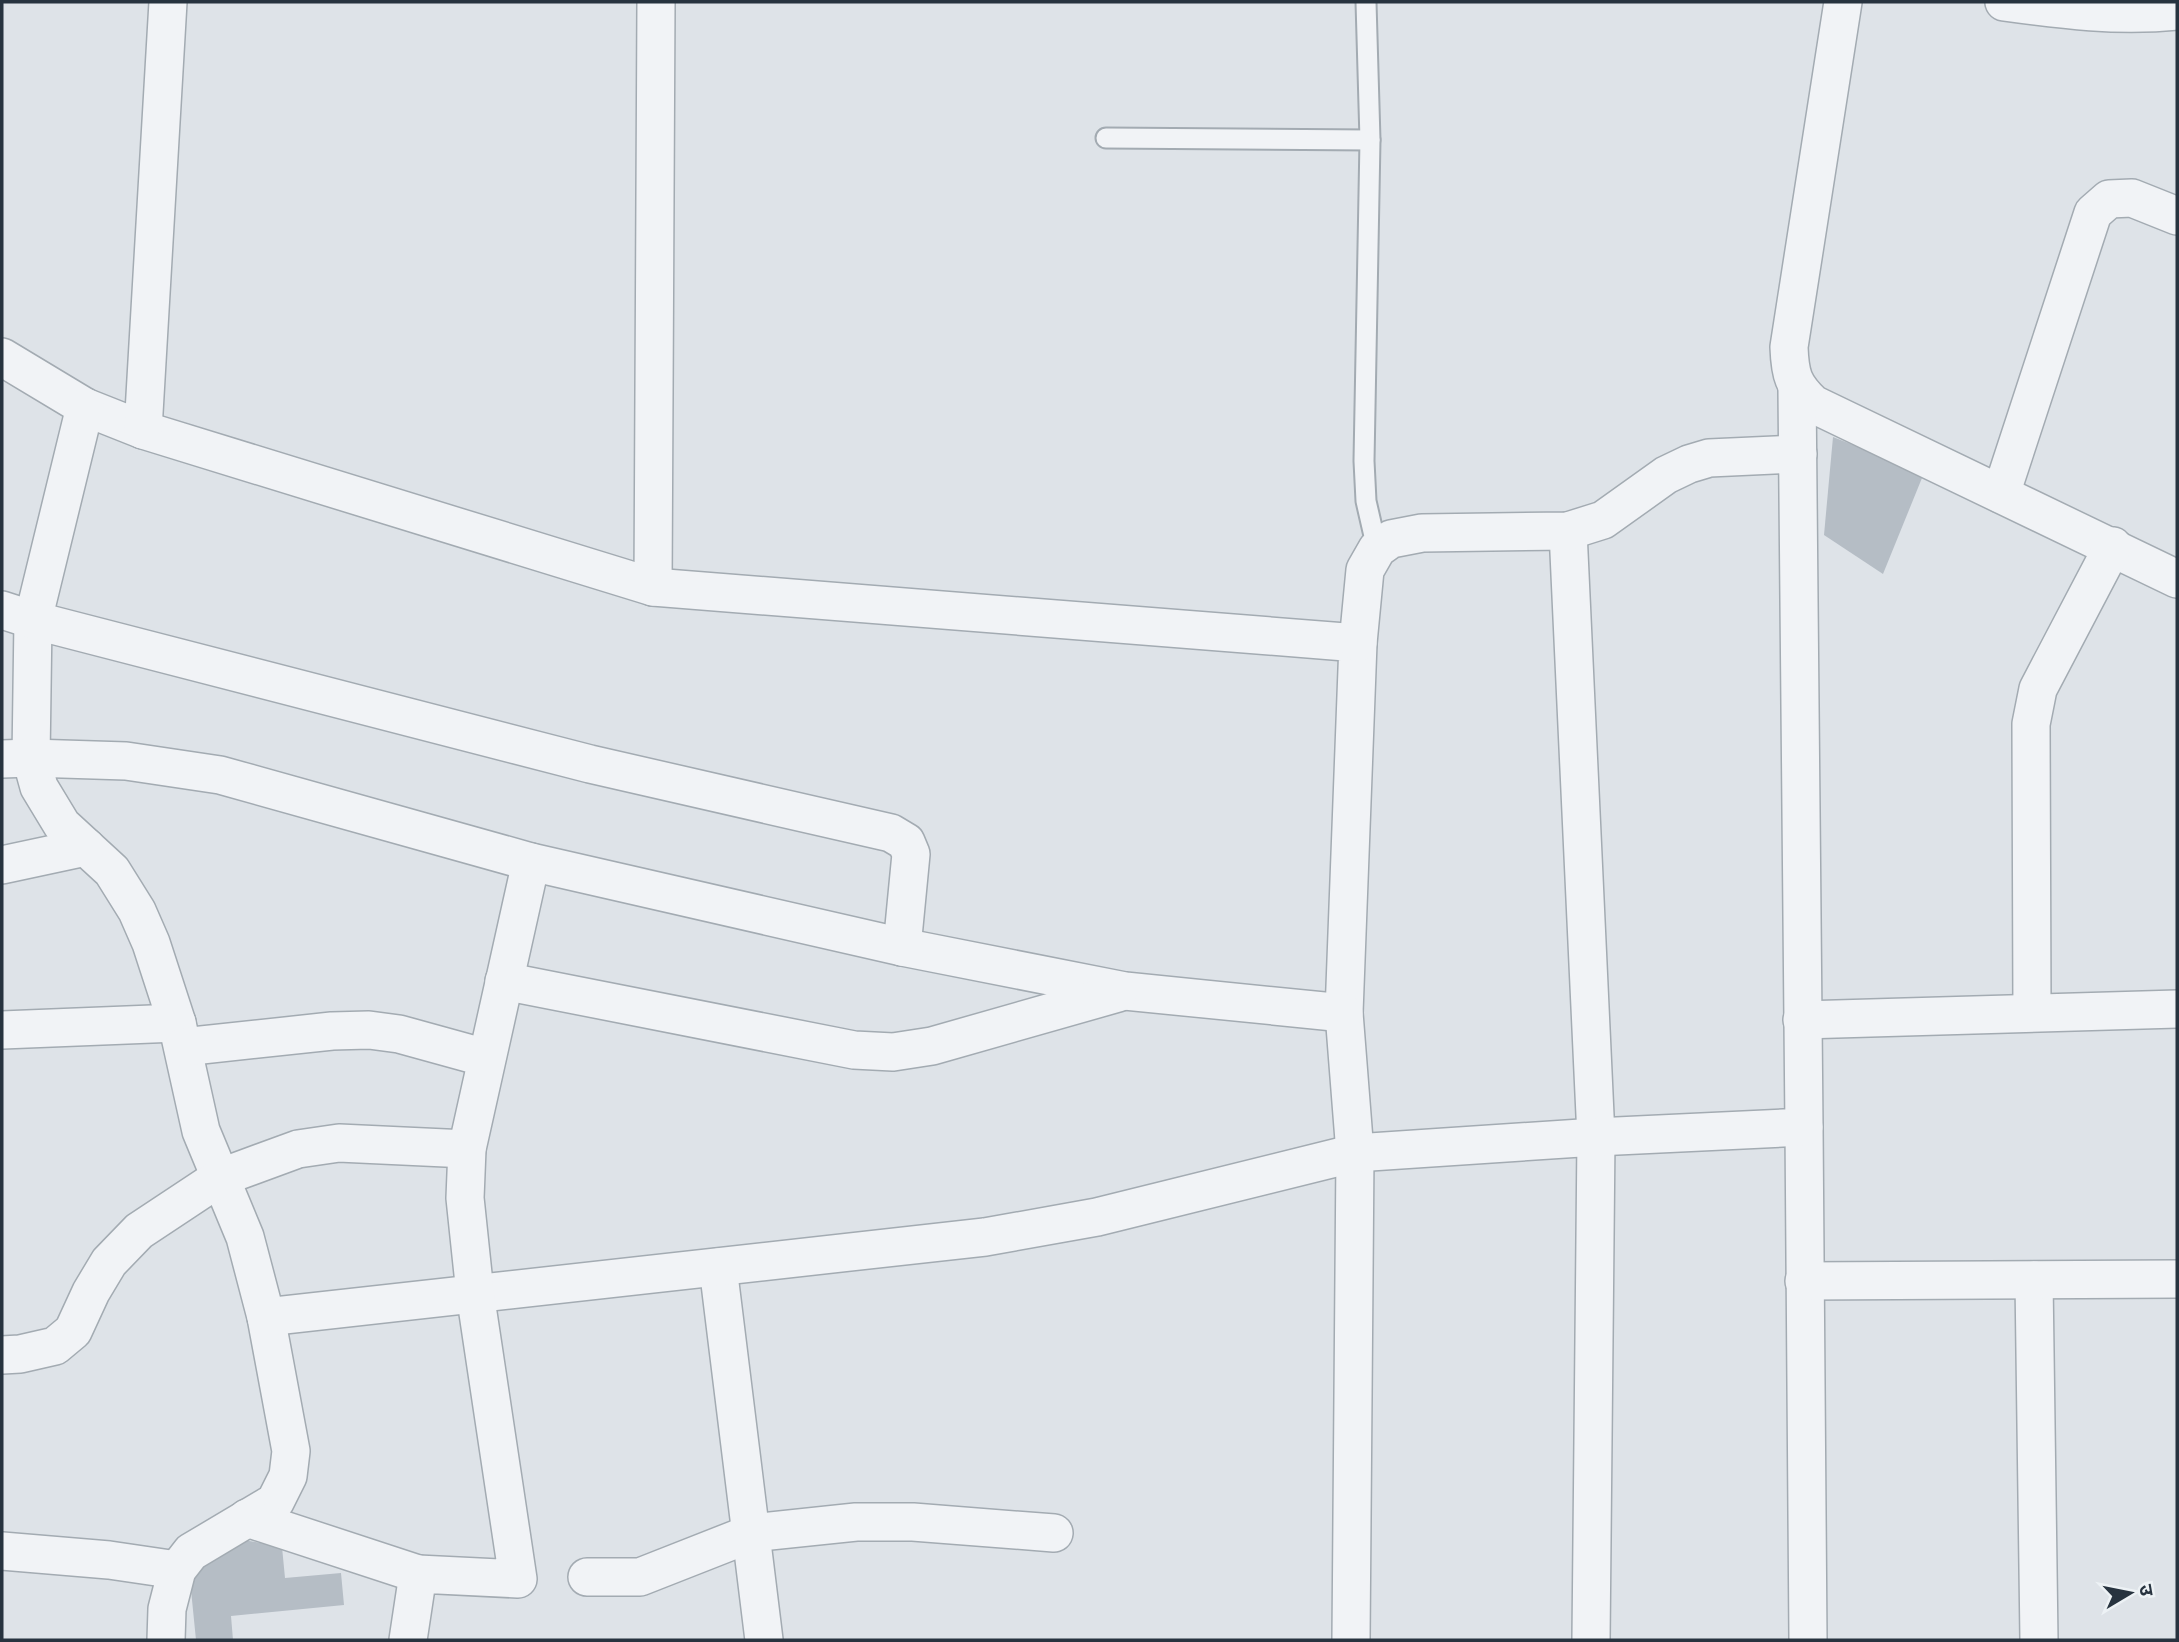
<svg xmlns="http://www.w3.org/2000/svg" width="2179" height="1642" viewBox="0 0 2179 1642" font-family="Commissioner,'Noto Sans Devanagari',sans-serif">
  <rect width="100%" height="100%" fill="#dee3e8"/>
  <!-- building -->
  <g fill="#b5bdc5">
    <path d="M1833 437 1924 473 1883 574 1824 535Z"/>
    <path d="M234 1538 282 1547 285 1578 341 1573 344 1605 231 1616 233 1640H196L189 1570Z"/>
  </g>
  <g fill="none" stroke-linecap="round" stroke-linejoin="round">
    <!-- lane casing -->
    <g stroke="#a3abb2" stroke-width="23">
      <g id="lane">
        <path d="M1366 2 1370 140 1364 461 1366 501 1377 549"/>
        <path d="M1106 138 1370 140"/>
      </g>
    </g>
    <!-- street casing -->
    <g stroke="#a3abb2" stroke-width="40">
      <g id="street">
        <path d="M1843 2 1789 347C1790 375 1793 385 1813 404L2177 579"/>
        <path d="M2004 2C2062 10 2119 17 2177 11"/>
        <path d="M2 357 85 407 143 430 653 587 1358 643 1344 1013 1355 1153 1351 1640"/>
        <path d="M85 407 33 620 31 758 39 787 62 825 112 871 137 911 151 943 177 1023 201 1131 245 1237 266 1317 291 1451 288 1476 275 1502 191 1552 177 1570 167 1609 166 1640"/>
        <path d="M143 430 168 2"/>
        <path d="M2001 494 2093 213 2109 199 2132 198 2177 216"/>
        <path d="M1568 531 1596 1137 1591 1640"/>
        <path d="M653 587 656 2"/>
        <path d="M2 610 33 620 590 764 891 833 906 842 911 854 902 947"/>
        <path d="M1358 643 1365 570 1377 549 1391 539 1422 533 1568 531 1603 520 1666 475 1689 464 1709 458 1798 454"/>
        <path d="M2 759 31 758 126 761 220 775 531 862 902 947 1125 991 1344 1013"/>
        <path d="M2 865 86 847"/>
        <path d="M504 981 854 1050 893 1052 932 1046 1118 993"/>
        <path d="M2032 1011 2031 724 2038 689 2113 546"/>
        <path d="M1802 1020 2177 1009"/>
        <path d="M2 1030 177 1023"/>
        <path d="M183 1047 332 1031 369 1030 399 1034 486 1058"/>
        <path d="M1804 1127 1808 1640"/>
        <path d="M718 1267 764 1640"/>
        <path d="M2034 1280 2039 1640"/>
        <path d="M1804 1281 2177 1279"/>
        <path d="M266 1317 985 1237 1097 1217 1355 1153 1596 1137 1804 1127 1797 389"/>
        <path d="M2 1355 20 1354 55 1346 73 1331 91 1292 109 1262 139 1231 219 1178 298 1149 339 1143 467 1149"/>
        <path d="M247 1518 418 1574"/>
        <path d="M2 1551 109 1560 177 1570"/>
        <path d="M587 1577H640L752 1533 856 1522H913L1054 1533"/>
        <path d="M408 1640 418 1574 518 1579 475 1293 465 1198 467 1149 531 862"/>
      </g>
    </g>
    <!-- lane -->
    <use href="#lane" stroke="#f1f3f6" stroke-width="19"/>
    <!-- street -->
    <use href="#street" stroke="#f1f3f6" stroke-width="37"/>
  </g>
  <!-- border -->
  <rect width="2179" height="1642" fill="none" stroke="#27333f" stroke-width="7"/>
  <!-- north arrow -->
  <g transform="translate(2130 1593) rotate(80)" stroke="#edf2f5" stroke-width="5" paint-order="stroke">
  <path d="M0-5L12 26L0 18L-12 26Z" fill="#27333f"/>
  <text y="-10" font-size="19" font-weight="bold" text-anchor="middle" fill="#27333f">उ</text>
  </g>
</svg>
